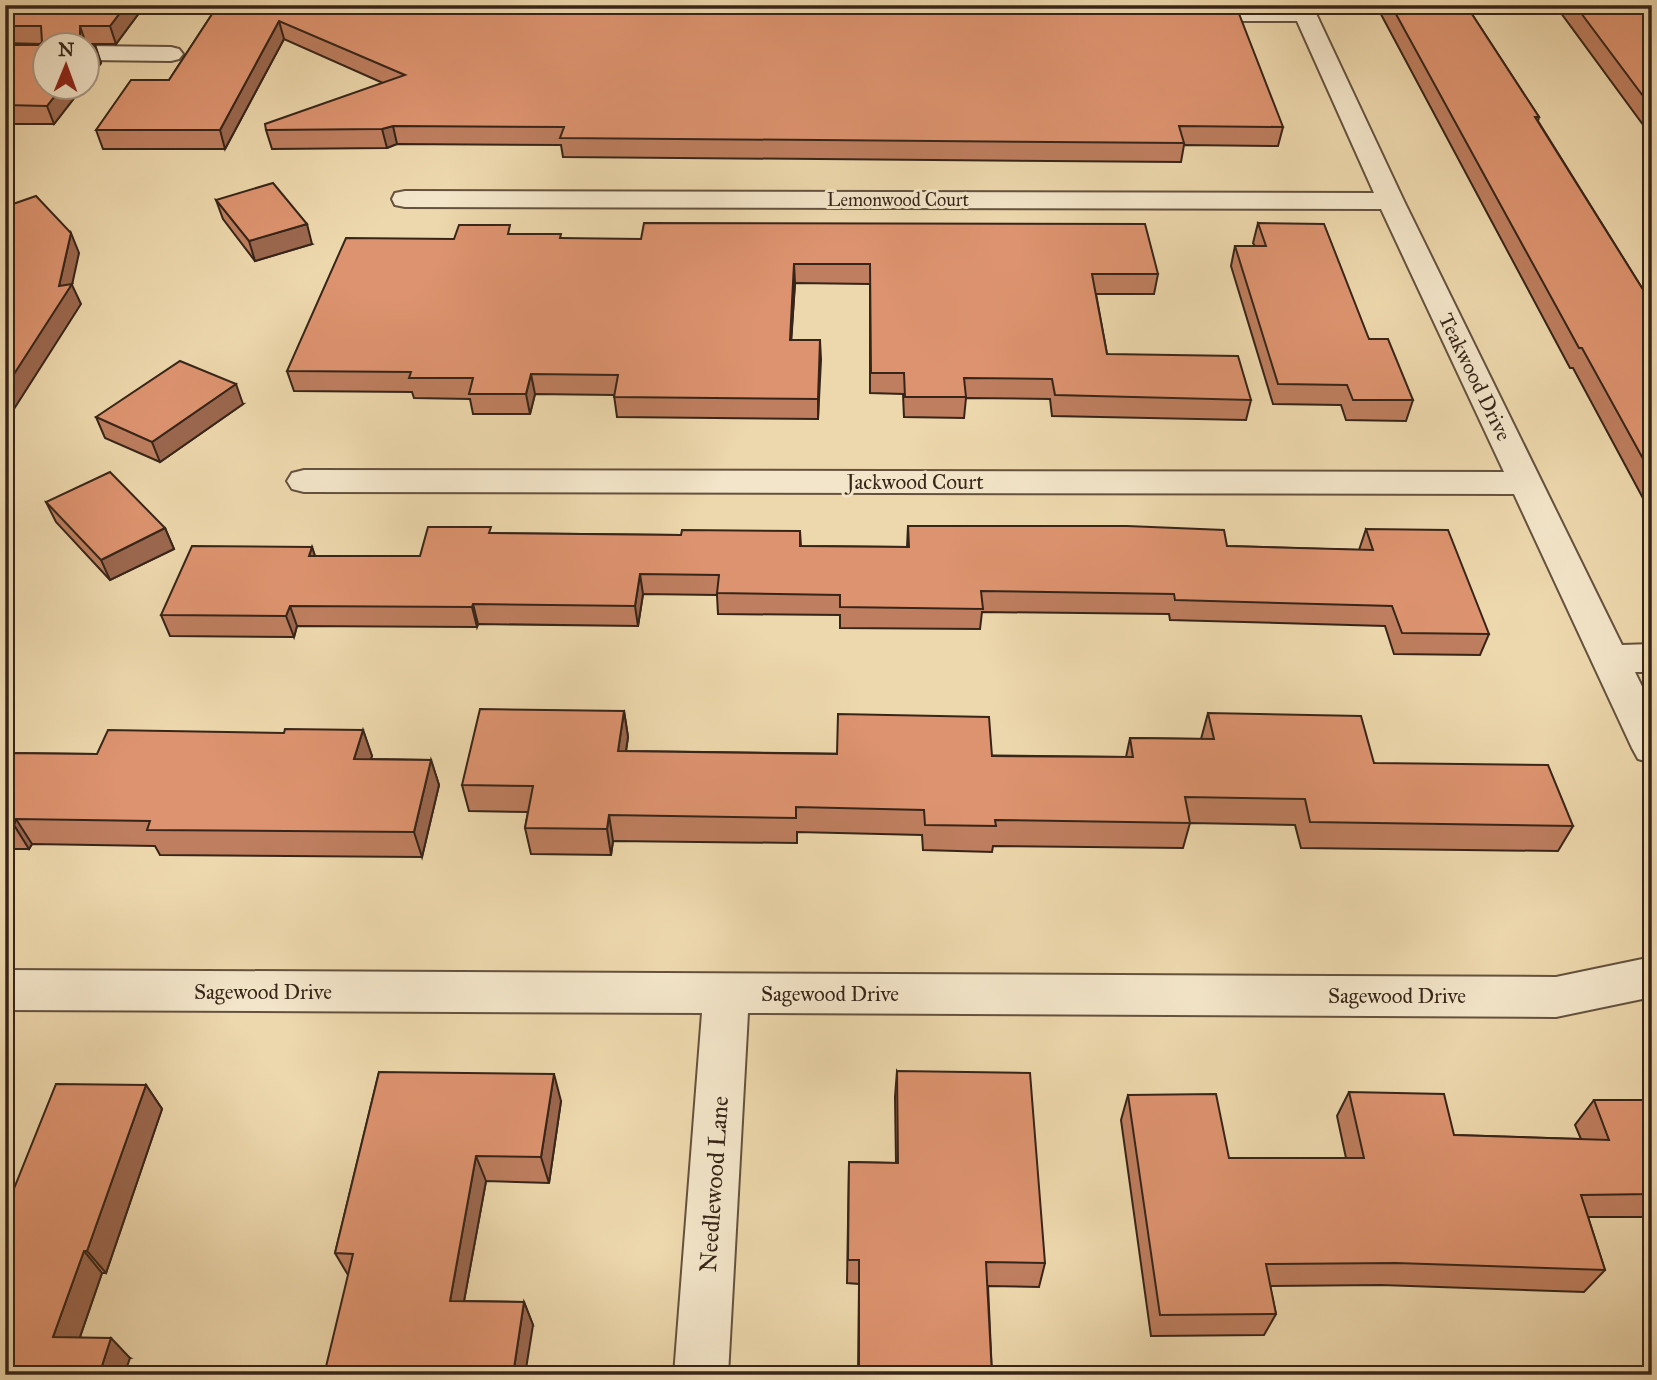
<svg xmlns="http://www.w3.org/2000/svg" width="1657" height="1380" viewBox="0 0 1657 1380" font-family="'IM FELL Great Primer',serif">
  <rect width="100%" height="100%" fill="#edd7ac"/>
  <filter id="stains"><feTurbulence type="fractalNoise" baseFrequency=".00286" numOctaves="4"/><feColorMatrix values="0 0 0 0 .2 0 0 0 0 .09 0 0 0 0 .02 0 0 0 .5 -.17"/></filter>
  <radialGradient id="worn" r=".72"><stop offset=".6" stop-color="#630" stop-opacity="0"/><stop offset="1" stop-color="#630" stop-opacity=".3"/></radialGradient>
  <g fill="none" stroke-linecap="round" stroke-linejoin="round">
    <!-- minor casing -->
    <g stroke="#64523e" stroke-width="4">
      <g id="minor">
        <path d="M1290 5H1312L1404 201 1622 645 1652 644V672H1635L1652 707V763L1638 759 1632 748 1514 494 304 492 292 489 287 481 292 473 304 470 1504 472 1381 209 405 207 395 205 392 199 395 193 405 191 1374 193 1297 21H1189L1181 19 1178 14 1181 9 1189 7H1291Z"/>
        <path d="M88 46 171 47 179 49 183 54 179 59 171 61 88 60Z"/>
        <path d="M1652 957V997L1556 1017 748 1013 728 1375H674L702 1013 5 1010V970L1556 977Z"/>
      </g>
    </g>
    <!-- minor -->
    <use href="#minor" fill="#f3e5c9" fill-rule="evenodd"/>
  </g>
  <!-- wall -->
  <g fill="#be7e5f" stroke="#372519" stroke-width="2">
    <path d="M5 5H145L116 44H86L95 45 101 63 88 81V46H46V88H82L54 124H5V45L40 44 5 43Z"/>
    <path d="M218 5 1283 127 1278 146 1184 145 1181 162 563 157 561 145 397 144 387 148 272 149 266 130 383 83 284 39 225 149H103L96 130 169 80Z"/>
    <path d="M1376 5H1466L1539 117 1538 121 1652 304V515L1573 368H1570Z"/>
    <path d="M1564 5H1642L1652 17V137L1561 13Z"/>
    <path d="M216 200 312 244 255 261 223 219Z"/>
    <path d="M1258 223 1369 339 1413 400 1406 421 1346 420 1341 405 1273 404 1231 266 1235 246H1255L1253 243Z"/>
    <path d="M512 234 562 238 1158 274 1154 294H1096L1107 354 1251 400 1246 420 1052 416 1050 399 966 398 964 418 904 417 903 394 870 393V284L795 283 791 340H820L818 419 617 417 614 395 535 394 530 414H473L470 399 414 398 412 392 294 391 287 371 454 239Z"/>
    <path d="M243 404 160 462 105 438 96 417Z"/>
    <path d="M46 502 165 528 174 549 110 580 56 522Z"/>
    <path d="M908 526 1227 546 1359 550 1366 529 1489 634 1480 655 1394 654 1385 626 1170 620 1169 614 982 612 980 629 840 628V615L718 614 717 595 643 594 638 626 478 624 477 627 297 626 294 637 170 636 161 615 312 547 315 556H420L492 533 681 535 800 531 801 546 907 547Z"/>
    <path d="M624 711 628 737 626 751 1126 757 1130 738 1201 739 1208 713 1374 763 1573 826 1558 851 1301 848 1295 825 1190 823 1183 848 993 846 992 852 923 850 922 835 797 832V843L613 841 611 855 531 854 525 828 528 812 469 811 462 785Z"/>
    <path d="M363 730 372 756 370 759 431 760 439 785 422 857 160 855 155 846 32 844 29 849H5V753L97 754 284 733Z"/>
    <path d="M897 1071 1045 1263 1039 1287 988 1286 992 1375H858L859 1284 847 1283 849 1162 896 1163 895 1097Z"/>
    <path d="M379 1072 561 1101 549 1183 486 1181 464 1301 524 1302 533 1325 348 1275 335 1253Z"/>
    <path d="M146 1085 162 1109 106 1273H102L80 1337 130 1358 5 1375Z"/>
    <path d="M1349 1092 1454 1135 1581 1139 1575 1125 1594 1100H1652V1217H1588L1605 1270 1584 1292 1381 1285 1270 1286 1276 1314 1264 1335 1151 1336 1121 1120 1128 1095 1229 1158H1346L1337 1116Z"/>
  </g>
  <!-- shaded-wall -->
  <g fill="#9b674e" stroke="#372519" stroke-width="2">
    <path d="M126 5H145L116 44 110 26Z"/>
    <path d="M279 21 284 39 225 149 220 130Z"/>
    <path d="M80 26 86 44H80Z"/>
    <path d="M95 45 101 63 88 81V54Z"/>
    <path d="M61 88H82L54 124 47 106Z"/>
    <path d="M393 126 397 144 387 148 382 129Z"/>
    <path d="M307 224 312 244 255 261 249 241Z"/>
    <path d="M71 233 79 253 72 285 81 304 5 423V388L59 286Z"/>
    <path d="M794 264 795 283 790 360V340Z"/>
    <path d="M820 340 821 360 818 419V399Z"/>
    <path d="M531 374 535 394 530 414 526 394Z"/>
    <path d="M236 384 243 404 160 462 152 442Z"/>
    <path d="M165 528 174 549 110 580 101 560Z"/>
    <path d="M312 547 319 568 309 556Z"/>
    <path d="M640 574 643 594 638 626 635 606Z"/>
    <path d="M473 604 478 624 477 627 472 607Z"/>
    <path d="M290 606 297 626 294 637 286 616Z"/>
    <path d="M624 711 628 737 622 777 618 751Z"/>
    <path d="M363 730 372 756 363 784 354 759Z"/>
    <path d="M431 760 439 785 422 857 414 832Z"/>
    <path d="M609 815 613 841 611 855 607 829Z"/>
    <path d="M16 819 32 844 29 849 14 825Z"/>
    <path d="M554 1074 561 1101 549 1183 541 1157Z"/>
    <path d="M146 1085 162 1109 106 1273 87 1251Z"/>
    <path d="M476 1156 486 1181 460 1323 450 1301Z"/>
    <path d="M84 1251 102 1273 73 1357 53 1337Z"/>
    <path d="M524 1302 533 1325 525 1375H513Z"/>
    <path d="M111 1338 130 1358 124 1375H99Z"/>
  </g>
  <!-- building -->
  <g fill="#dd936f" stroke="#372519" stroke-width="2">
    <path d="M5 5H126L110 26H80V44L95 45 88 54V46H46V88H61L47 106 5 105V45H39L42 42 41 26H5Z"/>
    <path d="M218 5 1236 6 1283 127 1179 126 1184 143 560 138 564 127 393 126 382 129 266 130 265 124 405 75 279 21 220 130H96L131 80H169Z"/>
    <path d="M1391 5H1466L1539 117H1535L1652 304V475L1582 348H1579Z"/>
    <path d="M1575 5H1642L1652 17V108Z"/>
    <path d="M273 183 307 224 249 241 216 200Z"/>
    <path d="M36 196 71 233 59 286 72 284 5 388V200L10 205Z"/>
    <path d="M644 223 1145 224 1158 274H1092L1107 354 1238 356 1251 400 1055 395 1052 379 964 378 966 397H905L904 373H871L870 264H794L790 340H820L818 399 614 397 618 375 531 374 526 394H469L473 378H409L411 372 287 371 346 238 454 239 459 225H510L508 234H561L560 238 641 239Z"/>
    <path d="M1258 223 1324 224 1369 339H1388L1413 400H1353L1347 385 1278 384 1235 246H1266Z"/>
    <path d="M180 361 236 384 152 442 96 417Z"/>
    <path d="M110 472 165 528 101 560 46 502Z"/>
    <path d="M908 526H1127L1224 530 1227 546 1373 550 1366 529 1448 530 1489 634 1402 633 1392 606 1175 600 1174 594 981 591 983 609 840 607V595L717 593 719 575 640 574 635 606 473 604 472 607 290 606 286 616 161 615 192 546 312 547 309 556H420L428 527H491L489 533 681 535 682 530 800 531V546L909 547Z"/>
    <path d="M480 709 624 711 618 751 837 754 838 714 989 717 992 756 1133 757 1130 738 1214 739 1208 713 1361 716 1374 763 1548 765 1573 826 1310 822 1305 799 1185 797 1190 823 995 820 996 826 925 825 924 810 796 807V818L609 815 607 829 525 828 533 786 462 785Z"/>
    <path d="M285 729 363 730 354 759 431 760 414 832 147 830 150 821 16 819 14 825H5V753L97 754 108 730 284 733Z"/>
    <path d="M897 1071 1030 1073 1045 1263 986 1262 992 1375H859V1260H848L849 1162 898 1163Z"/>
    <path d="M379 1072 554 1074 541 1157 476 1156 450 1301 524 1302 513 1375H324L353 1254 335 1253Z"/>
    <path d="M56 1084 146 1085 87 1251H84L53 1337 111 1338 99 1375H5V1211Z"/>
    <path d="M1349 1092 1444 1094 1454 1135 1609 1140 1594 1100H1652V1194L1581 1195 1605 1270 1396 1263 1266 1264 1276 1314 1160 1315 1128 1095 1216 1094 1229 1158H1364Z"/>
  </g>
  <g text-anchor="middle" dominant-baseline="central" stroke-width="6" stroke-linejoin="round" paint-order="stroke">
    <!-- far-street labels -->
    <g font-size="18" fill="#372519" stroke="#f3e5c9">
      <text x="898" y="200">Lemonwood Court</text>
    </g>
    <!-- street labels -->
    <g font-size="21" fill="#372519" stroke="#f3e5c9">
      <text transform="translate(1475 377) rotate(64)">Teakwood Drive</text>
      <text x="915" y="482">Jackwood Court</text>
      <text x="263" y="992">Sagewood Drive</text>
      <text x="830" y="994">Sagewood Drive</text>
      <text x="1397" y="996">Sagewood Drive</text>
    </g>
    <!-- near-street labels -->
    <g font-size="24" fill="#372519" stroke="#f3e5c9">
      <text transform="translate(714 1184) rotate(-86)">Needlewood Lane</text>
    </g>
  </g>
  <!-- margin -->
  <rect width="1657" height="1380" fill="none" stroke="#edd7ac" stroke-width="28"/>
  <rect x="7" y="7" width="1643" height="1366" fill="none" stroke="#372519" stroke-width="3.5"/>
  <rect x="14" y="14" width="1629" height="1352" fill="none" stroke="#372519" stroke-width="2"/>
  <!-- north arrow -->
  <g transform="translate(66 66) rotate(1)"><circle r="33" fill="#f3e5c9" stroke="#a89883" stroke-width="2"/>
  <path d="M0-5L12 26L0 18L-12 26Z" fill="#8f2418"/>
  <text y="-10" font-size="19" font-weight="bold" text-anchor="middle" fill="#372519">N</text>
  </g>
  <rect width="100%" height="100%" filter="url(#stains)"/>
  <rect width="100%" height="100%" fill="url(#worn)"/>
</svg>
